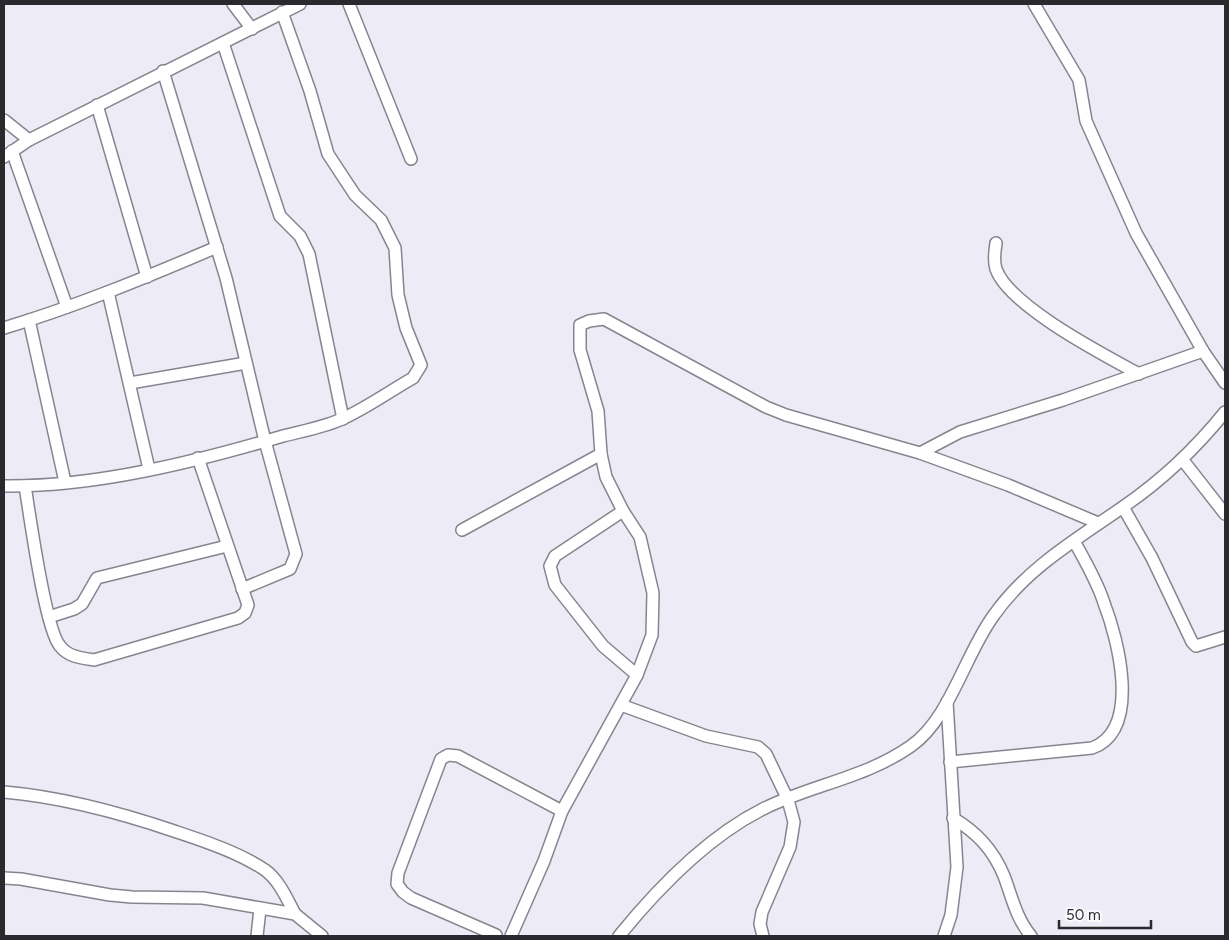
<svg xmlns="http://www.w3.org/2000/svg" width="1229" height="940" viewBox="0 0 1229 940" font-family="Figtree,sans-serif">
  <rect width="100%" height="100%" fill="#ecebf6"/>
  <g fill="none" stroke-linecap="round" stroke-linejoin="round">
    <!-- minor casing -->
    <g stroke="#86858f" stroke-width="14">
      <g id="minor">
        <path d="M233 4 252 29"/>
        <path d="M349 4 411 159"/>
        <path d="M1034 4 1079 80 1086 121 1136 233 1203 351 1225 383"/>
        <path d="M223 43 280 216 300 236 309 254 343 419"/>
        <path d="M163 71 226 278 265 441 296 554 290 569 242 589"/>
        <path d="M97 105 147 277"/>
        <path d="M4 120 29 140"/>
        <path d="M12 151 67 307"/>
        <path d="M4 157 29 140 300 4"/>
        <path d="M996 243C995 252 993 260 996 269 1009 306 1104 355 1139 374"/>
        <path d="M108 292 149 469"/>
        <path d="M29 320 65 482"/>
        <path d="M4 328C77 306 147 277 217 247"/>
        <path d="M130 383 246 363"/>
        <path d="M920 453 960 432 1063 400 1203 351"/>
        <path d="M1182 459 1225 514"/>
        <path d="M4 486C95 487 195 462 283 436 302 431 326 427 344 418 368 407 390 391 413 378L421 365 406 328 398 295 395 248 381 220 355 195 328 154 310 91 282 12"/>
        <path d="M25 486C30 516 45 629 60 646 68 657 82 658 94 660L238 618 245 613 248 605 198 458"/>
        <path d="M1123 507 1152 558 1192 642 1196 646 1225 637"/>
        <path d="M623 511 555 556 550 566 555 585 603 646 637 675"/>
        <path d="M462 530 601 454"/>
        <path d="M49 617 74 609 82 604 97 578 227 546"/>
        <path d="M621 705 706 736 758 747 766 754 788 800 794 822 790 847 762 912 760 924 763 936"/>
        <path d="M950 762 1092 748C1142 730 1118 639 1104 603 1097 581 1085 561 1074 541"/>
        <path d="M4 792C62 797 118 812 174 831 204 841 238 852 265 870 279 880 287 899 295 914"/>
        <path d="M953 818C976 832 993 849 1004 876 1012 897 1016 918 1031 936"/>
        <path d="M4 878 21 879 110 895 132 897 203 898 295 914 322 936"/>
        <path d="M496 935 411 898 403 892 397 884 398 873 441 759 448 755 458 756 562 811"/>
        <path d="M257 936 260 909"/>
        <path d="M511 936 544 861 562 811 637 675 652 635 653 593 640 537 623 511 606 477 601 454 598 411 580 350V325L589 321 604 319 766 407 786 415 920 453 1008 485 1098 523"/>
        <path d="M619 936C658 888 707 837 763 809 810 785 866 778 911 746 950 719 965 654 994 615 1027 568 1077 539 1123 507 1161 481 1196 448 1225 412"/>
        <path d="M944 936 951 915 957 867 947 702"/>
      </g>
    </g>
    <!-- minor -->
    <use href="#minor" stroke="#fff" stroke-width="11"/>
  </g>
  <!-- border -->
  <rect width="1229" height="940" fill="none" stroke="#2a2a2e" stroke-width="10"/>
  <!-- scale -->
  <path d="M1059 920v8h92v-8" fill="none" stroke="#2a2a2e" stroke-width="2.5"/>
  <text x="1066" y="920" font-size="15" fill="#2a2a2e" stroke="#f9f9fe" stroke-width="4" paint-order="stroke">50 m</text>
</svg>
